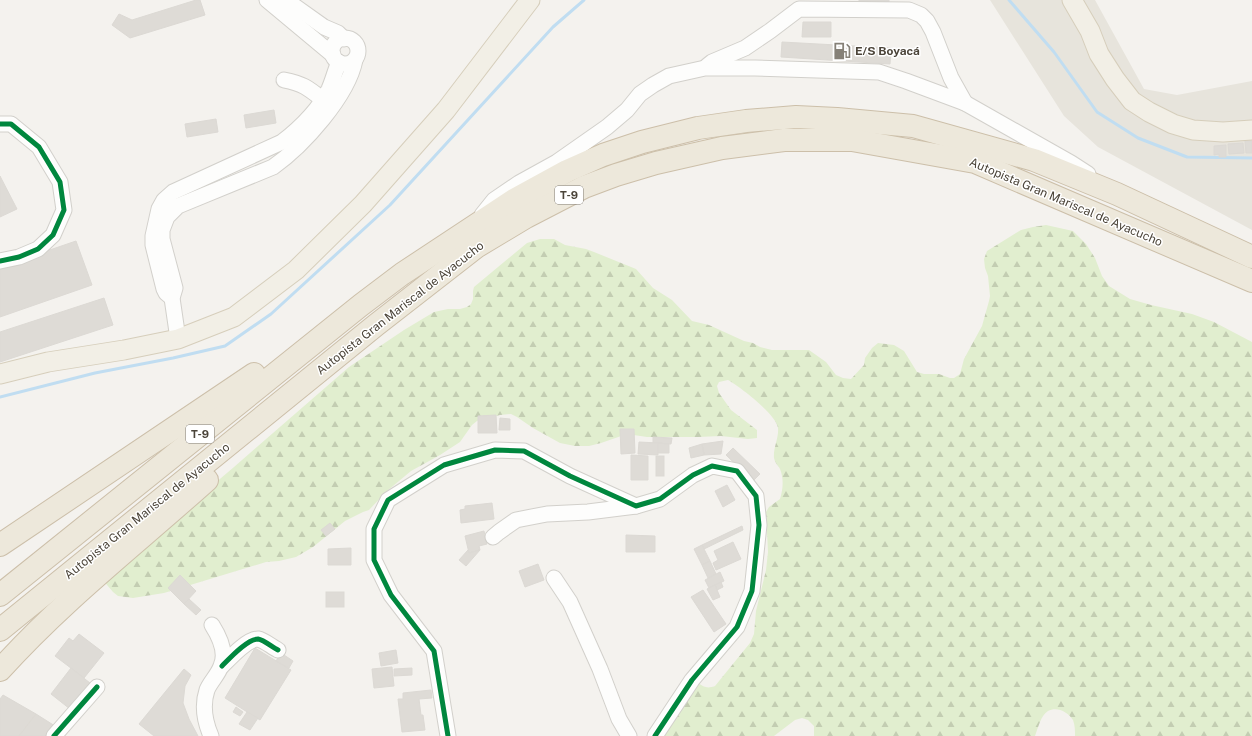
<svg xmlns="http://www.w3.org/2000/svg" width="1252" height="736" viewBox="0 0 1252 736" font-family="'Public Sans',sans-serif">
  <defs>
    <pattern id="forest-firs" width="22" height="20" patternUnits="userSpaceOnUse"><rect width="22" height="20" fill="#e1eecf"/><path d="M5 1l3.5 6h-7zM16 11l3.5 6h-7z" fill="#c3cdb2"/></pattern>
  </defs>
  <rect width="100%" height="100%" fill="#f4f2ee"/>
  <!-- residential -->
  <path fill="#e7e4dc" d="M990 0H1095L1144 89 1177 95 1252 81V230L1098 147 1064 116Z"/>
  <!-- forest -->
  <path fill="url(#forest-firs)" d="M1046 225 1073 231 1086 244 1095 258 1102 276 1109 286 1130 299 1151 305 1192 314 1214 322 1252 342V736H1075C1075 731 1075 725 1073 720 1068 712 1057 706 1048 711 1041 715 1038 728 1035 736H814V726L808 720 802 718 795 720 774 736H654L698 683C704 687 707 689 715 686L750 643 754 634 756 611 766 570 768 552 766 512 769 507 780 499C783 489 784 479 780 469 778 465 775 463 774 458 773 448 779 438 778 428 777 415 739 386 728 380L719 382 717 386 719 393 731 410 757 430V438L748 439 721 436 698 437H647L627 434 601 443 589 446H575L560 443 533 428 517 417 511 414 500 415 477 421 472 425 460 442 440 455 411 471 387 491 369 510 363 512 345 521 313 547 296 557 279 561 266 562 164 593 133 598 118 596 113 592 102 579 234 467 349 367 404 330 434 312 448 309H460L467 307 471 304 473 299V291L474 287 527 243 540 239H554L565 245 586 249 594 252 636 269 653 288 672 300 692 321 709 325 744 341 753 343 760 347 772 350H809L826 362 836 375 843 378 851 379 864 365 865 358 872 348 878 343 894 345 904 351 917 372 924 374H939L950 378H954L960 374 964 359 982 326 989 301 990 296 988 276 985 268 984 259 987 251 1021 230 1033 227Z"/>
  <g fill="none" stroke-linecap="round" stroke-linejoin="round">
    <!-- stream -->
    <g stroke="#c0ddf1" stroke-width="3">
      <path d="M1009 0 1054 52 1097 112 1138 138 1187 157 1252 158"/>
      <path d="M0 397 95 373 173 358 225 346 271 314 390 205 553 27 584 0"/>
    </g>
  </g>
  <!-- building -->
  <g fill="#dedbd6" stroke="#dcd9d4">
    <path d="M196 0H200L205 15 130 38 112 25 119 14 132 20Z"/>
    <path d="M859 0H889V5L859 6Z"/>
    <path d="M803 22H831V37H802Z"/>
    <path d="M782 42 891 48 890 64 781 57Z"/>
    <path d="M274 110 276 123 246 128 244 115Z"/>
    <path d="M216 119 218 132 187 137 185 124Z"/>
    <path d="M1245 141H1252V153H1246Z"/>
    <path d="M1243 143 1244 153 1229 154 1228 144Z"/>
    <path d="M1226 145V157H1219V154L1214 155V146Z"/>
    <path d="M0 176 17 209 0 217Z"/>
    <path d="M76 241 92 285 0 317V267Z"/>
    <path d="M104 298 113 325 0 362V332Z"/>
    <path d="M496 415 497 433H478V416Z"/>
    <path d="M500 418 510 419V430H499Z"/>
    <path d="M620 429H634L635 453 621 454Z"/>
    <path d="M653 437 672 438 671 444 653 443Z"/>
    <path d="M723 441 721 454 704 455 702 444Z"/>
    <path d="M639 442 658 443V455L638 454Z"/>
    <path d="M658 443 669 444V453H658Z"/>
    <path d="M702 444 704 455 691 458 689 448Z"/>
    <path d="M733 448 760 474 753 481 726 455Z"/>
    <path d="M631 455 648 456V480H631Z"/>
    <rect x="656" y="456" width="8" height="20"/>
    <path d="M727 485 735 500 723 507 715 491Z"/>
    <path d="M492 503 494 519 461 523 460 510 465 509V506Z"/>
    <path d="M330 523 335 529 326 536 321 530Z"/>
    <path d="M742 526 743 530 704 549 702 545Z"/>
    <path d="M484 531 487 544 479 546 480 550 469 553 465 536Z"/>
    <path d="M626 535 655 536V552H626Z"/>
    <path d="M733 542 741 559 716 570 713 563 718 560 714 551Z"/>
    <path d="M702 545 710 561 702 565 694 549Z"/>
    <path d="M351 548V565H328V549Z"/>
    <path d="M468 550 469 553 480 550 466 566 459 560Z"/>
    <path d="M710 561 716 574 708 578 702 565Z"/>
    <path d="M538 564 544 580 525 587 519 571Z"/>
    <path d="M720 572 724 581 709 588 705 580Z"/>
    <path d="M180 575 196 591 184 604 168 588Z"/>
    <path d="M721 582 723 587 717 590 715 585Z"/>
    <path d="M715 585 720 597 713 600 707 589Z"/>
    <path d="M703 590 726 624 714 632 691 597Z"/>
    <rect x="326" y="592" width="18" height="15"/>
    <path d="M189 599 201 610 196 615 184 604Z"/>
    <path d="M79 634 104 653 84 678 55 656 69 638 73 641Z"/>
    <path d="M255 648 291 670 260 720 225 698Z"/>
    <path d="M396 650 398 663 381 666 379 653Z"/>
    <path d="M281 653 293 661 289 668 276 661Z"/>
    <path d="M392 667 394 686 374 688 372 669Z"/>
    <path d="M71 668 90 683 70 709 51 694Z"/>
    <path d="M412 668V675L394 676V669Z"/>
    <path d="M184 669 191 675 185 686 183 703 189 719 198 736H154L139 724Z"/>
    <path d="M431 690 432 698 419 699 421 715H423L425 730 402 732 398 699H403V693Z"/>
    <path d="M3 695 36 714 19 736H0V699Z"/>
    <path d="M236 707 243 712 240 716 233 712Z"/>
    <path d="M247 712 258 718 250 730 239 724Z"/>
    <path d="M36 714 55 726 46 736H19Z"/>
  </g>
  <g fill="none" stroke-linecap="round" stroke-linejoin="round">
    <!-- minor casing -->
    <g stroke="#d2d0cb" stroke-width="17">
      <g id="minor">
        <path d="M267 0 333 55"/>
        <path d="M286 0 324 27 338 33 344 39"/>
        <circle cx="345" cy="51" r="13"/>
        <path d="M707 66 712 62 745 48 770 31 799 9 909 10 921 15 927 21 933 32 951 78 965 103"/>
        <path d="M284 80C303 84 307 87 322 99"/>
        <path d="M0 124H11L39 147 60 182 64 210 53 235 38 249 19 257 0 261"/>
        <path d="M482 215 494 200 519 183 557 162 607 127 627 110 640 94 653 85 669 76 705 68H755L879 72 906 81 965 103 1071 163 1088 174"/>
        <path d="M172 298 166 293 164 289 153 245V236L159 209 164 200 173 192 282 142C300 128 319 109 329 89 333 80 335 71 339 62"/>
        <path d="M178 339 172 298 175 288 162 239V230L167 217 178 206 273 167C303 146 348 96 355 60"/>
        <path d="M493 537 499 532 516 520 547 514 588 512 636 506"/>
        <path d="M554 578 570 602 600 669 619 719 629 736"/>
        <path d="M222 666C229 659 247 639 258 639 264 640 272 647 278 650"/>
        <path d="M54 736 97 687"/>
        <path d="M211 736C205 722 202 705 207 690 210 682 218 675 221 666 227 653 219 636 212 625"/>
        <path d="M448 736 434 651 391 595 374 560V529L388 500 444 465 495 450 524 451 570 476 636 506 660 499 693 475 712 466 737 471 756 496 759 525 752 591 737 627 692 680 655 736"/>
      </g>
    </g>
    <!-- major casing -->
    <g stroke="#d6cebb" stroke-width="21">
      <g id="major">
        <path d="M1072 0 1090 31 1099 54 1115 79 1132 101 1149 112 1173 124 1193 130 1223 132 1252 130"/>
        <path d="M0 374 48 362 124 350 178 339 234 317 296 270 363 204 446 110 530 0"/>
      </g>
    </g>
    <!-- highway casing -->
    <g stroke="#ccbfa9" stroke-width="24">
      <g id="highway">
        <path d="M0 545 254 374"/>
        <path d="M0 595 361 305 402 274 514 200 567 171 603 155 642 142 698 128 746 121 796 117 837 119 913 126 1034 160 1117 194 1252 257"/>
        <path d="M0 630 376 325 476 247 526 217 584 187 616 175 656 163 722 148 784 140H852L975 162 1252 281"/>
        <path d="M0 670C63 600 137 543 207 480"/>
      </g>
    </g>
    <!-- minor -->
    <use href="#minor" stroke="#fdfdfc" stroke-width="15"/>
    <!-- major -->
    <use href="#major" stroke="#f2efe6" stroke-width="19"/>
    <!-- highway -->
    <use href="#highway" stroke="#ede8db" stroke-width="22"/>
    <!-- cycleway casing -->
    <g stroke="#fff" stroke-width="8">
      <g id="cycleway">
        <path d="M0 124H11L39 147 60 182 64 210 53 235 38 249 19 257 0 261"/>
        <path d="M222 666C229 659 247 639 258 639 264 640 272 647 278 650"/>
        <path d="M54 736 97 687"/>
        <path d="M448 736 434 651 391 595 374 560V529L388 500 444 465 495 450 524 451 570 476 636 506 660 499 693 475 712 466 737 471 756 496 759 525 752 591 737 627 692 680 655 736"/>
      </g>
    </g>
    <!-- cycleway -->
    <use href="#cycleway" stroke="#00873e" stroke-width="5"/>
  </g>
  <!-- icons -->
  <defs>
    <g id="fuel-bare" transform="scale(1.38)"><path d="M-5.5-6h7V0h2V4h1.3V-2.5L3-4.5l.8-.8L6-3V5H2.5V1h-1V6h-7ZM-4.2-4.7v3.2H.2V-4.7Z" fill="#868178" stroke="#fff" stroke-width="2.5" paint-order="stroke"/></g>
  </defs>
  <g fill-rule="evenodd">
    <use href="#fuel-bare" x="842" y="51"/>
  </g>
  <g text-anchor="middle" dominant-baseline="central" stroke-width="3" stroke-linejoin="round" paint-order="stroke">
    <!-- shield labels -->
    <g fill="#fff" stroke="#817c74" stroke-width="1">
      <rect x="555" y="186" width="28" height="18" rx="3"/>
      <rect x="186" y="425" width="28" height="18" rx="3"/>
    </g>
    <g font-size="11" font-weight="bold" fill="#4b4439">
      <text x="569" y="195">T-9</text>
      <text x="200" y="434">T-9</text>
    </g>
    <!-- poi labels -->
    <g font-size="12" font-weight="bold" fill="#4b4439" stroke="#fff" text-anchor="start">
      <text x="855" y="51">E/S Boyacá</text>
    </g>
    <!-- street labels -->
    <g font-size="12" fill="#4b4439" stroke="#fff">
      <text transform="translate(1066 202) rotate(23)">Autopista Gran Mariscal de Ayacucho</text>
      <text transform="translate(400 308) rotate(-38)">Autopista Gran Mariscal de Ayacucho</text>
      <text transform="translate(147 511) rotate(-39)">Autopista Gran Mariscal de Ayacucho</text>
    </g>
  </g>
</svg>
